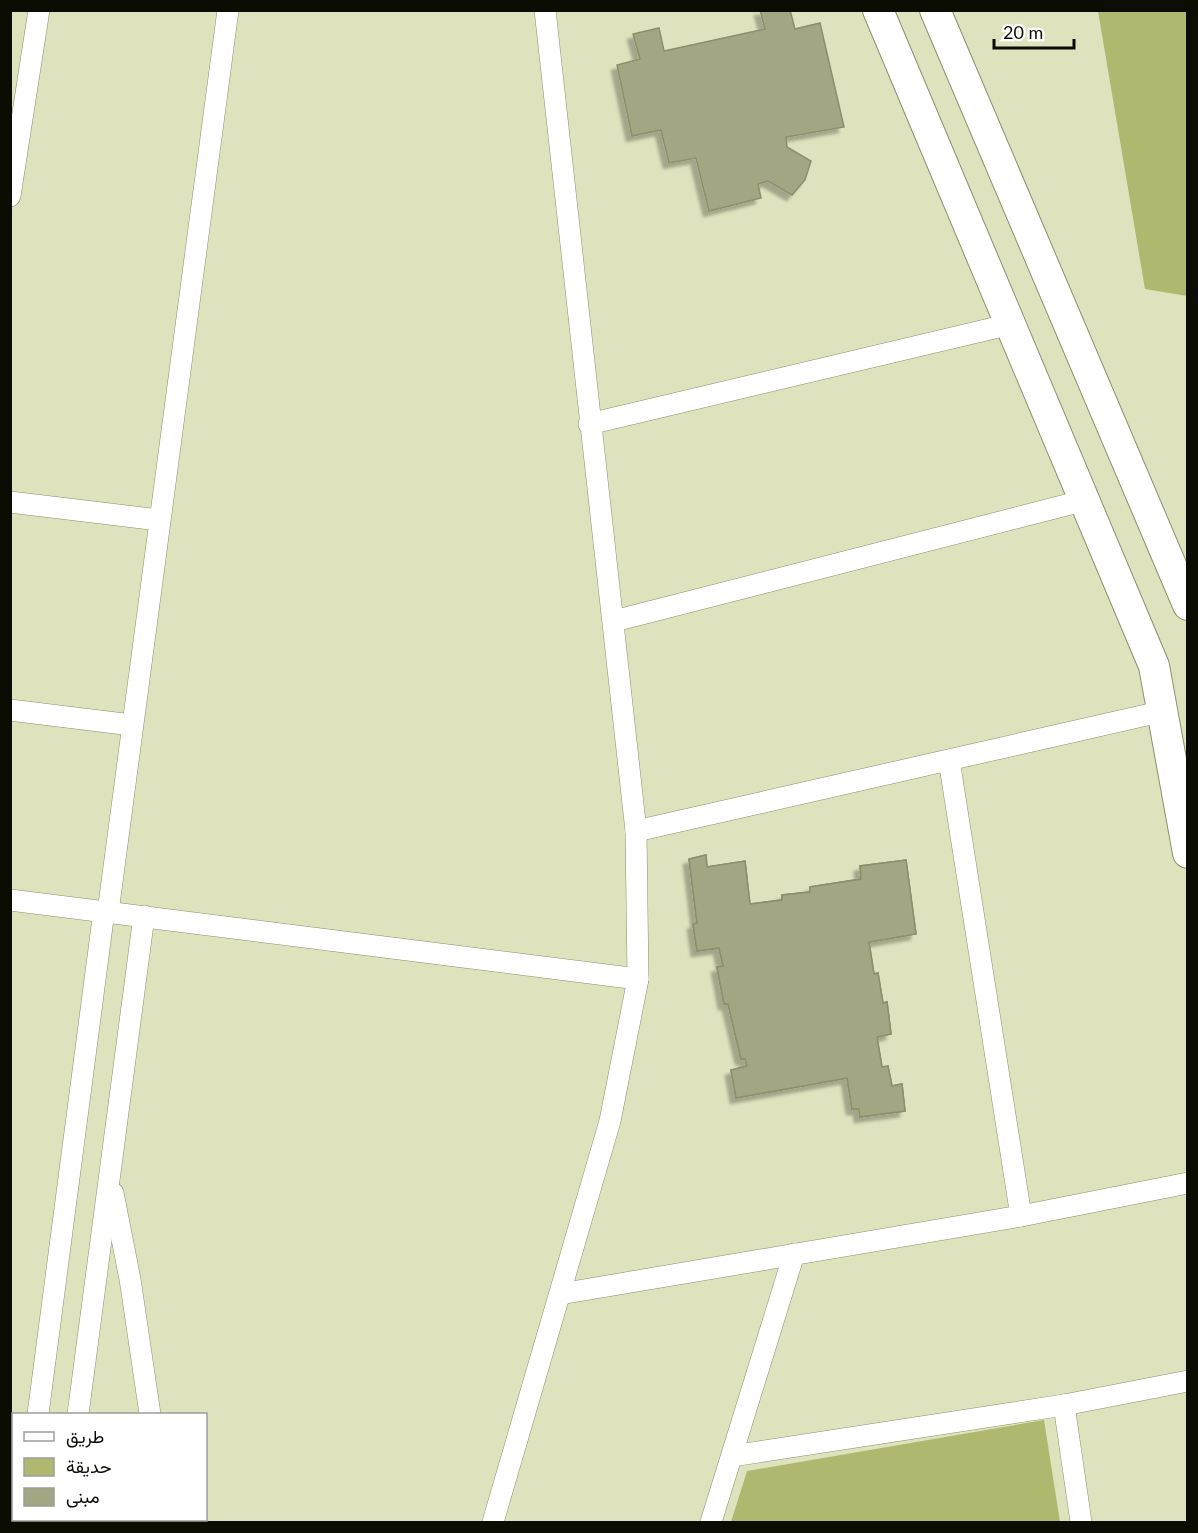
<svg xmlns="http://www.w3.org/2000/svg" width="1198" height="1533" viewBox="0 0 1198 1533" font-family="Lato,Vazirmatn,sans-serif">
  <defs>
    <filter id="shadow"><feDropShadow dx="-5.5" dy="5.5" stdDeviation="1.5" flood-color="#0004"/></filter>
  </defs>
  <rect width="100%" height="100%" fill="#dee3bd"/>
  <!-- green -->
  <g fill="#b0b86f">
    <path d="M1098 11H1187V296L1145 289Z"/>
    <path d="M1044 1420 1060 1522H731L747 1471Z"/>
  </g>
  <!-- building -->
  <g fill="#a2a683" stroke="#8b8f6c" stroke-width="1.5" fill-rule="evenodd" filter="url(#shadow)">
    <path d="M760 10H790L795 29 820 23 844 127 786 137 787 147 811 161 805 180 792 195 768 181 758 184 761 198 709 211 696 158 669 163 661 130 632 136 617 65 640 59 633 34 659 28 664 51 765 29Z"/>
    <path d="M706 855 707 867 745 861 750 904 782 900V895L810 892V887L861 879 860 866 906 860 916 934 869 942 874 974 878 973 883 1003 887 1002 891 1034 877 1037 882 1067 888 1066 892 1086 902 1084 905 1111 860 1117 859 1109H852L847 1078 736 1098 731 1070 747 1066 745 1059H741L728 1004H724L717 967 723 966 719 948 697 951 693 924 697 923 689 859ZM814 964 827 1039 782 1047 770 972Z"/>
    <path d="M706 855 707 867 745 861 750 904 782 900V895L810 892V887L861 879 860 866 906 860 916 934 869 942 874 974 878 973 883 1003 887 1002 891 1034 877 1037 882 1067 888 1066 892 1086 902 1084 905 1111 860 1117 859 1109H852L847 1078 736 1098 731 1070 747 1066 745 1059H741L728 1004H724L717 967 723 966 719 948 697 951 693 924 697 923 689 859Z"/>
  </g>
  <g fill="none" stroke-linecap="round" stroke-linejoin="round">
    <!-- street casing -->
    <g stroke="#8b8f6c" stroke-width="22">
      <g id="street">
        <path d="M10 196 39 10"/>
        <path d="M589 424 1011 324"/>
        <path d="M10 502 159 520"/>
        <path d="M614 621 1086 500"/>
        <path d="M10 710 132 725"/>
        <path d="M949 760 1021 1216"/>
        <path d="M636 831 1164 711"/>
        <path d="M10 900 638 979"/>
        <path d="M108 912 228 10"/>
        <path d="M113 1193 130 1279 150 1414"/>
        <path d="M560 1294 1021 1216 1188 1183"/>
        <path d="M1064 1405 1081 1522"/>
        <path d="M38 1414 104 911"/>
        <path d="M78 1414 144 916"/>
        <path d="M10 1446 14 1447"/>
        <path d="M732 1456 1064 1405 1188 1381"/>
        <path d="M165 1520V1522"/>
        <path d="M24 1522 25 1520"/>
        <path d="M64 1522V1520"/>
        <path d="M493 1522 610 1121 638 979 636 831 545 10"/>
        <path d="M711 1522 794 1254"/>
      </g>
    </g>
    <!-- secondary casing -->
    <g stroke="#8b8f6c" stroke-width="32">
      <g id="secondary">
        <path d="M878 10 1154 666 1188 853"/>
        <path d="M935 10 1188 605"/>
      </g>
    </g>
    <!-- street -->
    <use href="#street" stroke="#fff" stroke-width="21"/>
    <!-- secondary -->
    <use href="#secondary" stroke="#fff" stroke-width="30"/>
  </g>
  <!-- border -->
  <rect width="1198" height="1533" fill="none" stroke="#0b0c02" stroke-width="24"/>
  <!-- legend -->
  <rect x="12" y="1413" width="195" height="108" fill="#ffffff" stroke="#9d9e9a" stroke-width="1.5"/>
  <rect x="24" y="1432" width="30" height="9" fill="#ffffff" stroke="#9d9e9a" stroke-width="1.5"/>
  <text x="66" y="1443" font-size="18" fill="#0b0c02">طريق</text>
  <rect x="24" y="1458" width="30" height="18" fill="#b0b86f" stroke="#9d9e9a" stroke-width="1.5"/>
  <text x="66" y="1473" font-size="18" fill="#0b0c02">حديقة</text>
  <rect x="24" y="1488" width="30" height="18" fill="#a2a683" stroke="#9d9e9a" stroke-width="1.5"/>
  <text x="66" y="1503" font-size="18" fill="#0b0c02">مبنى</text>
  <!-- scale -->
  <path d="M994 39v9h80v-9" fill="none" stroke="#0b0c02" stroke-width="3"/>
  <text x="1003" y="39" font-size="18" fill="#0b0c02" stroke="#ffffff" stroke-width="4.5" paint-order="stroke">20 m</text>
</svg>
